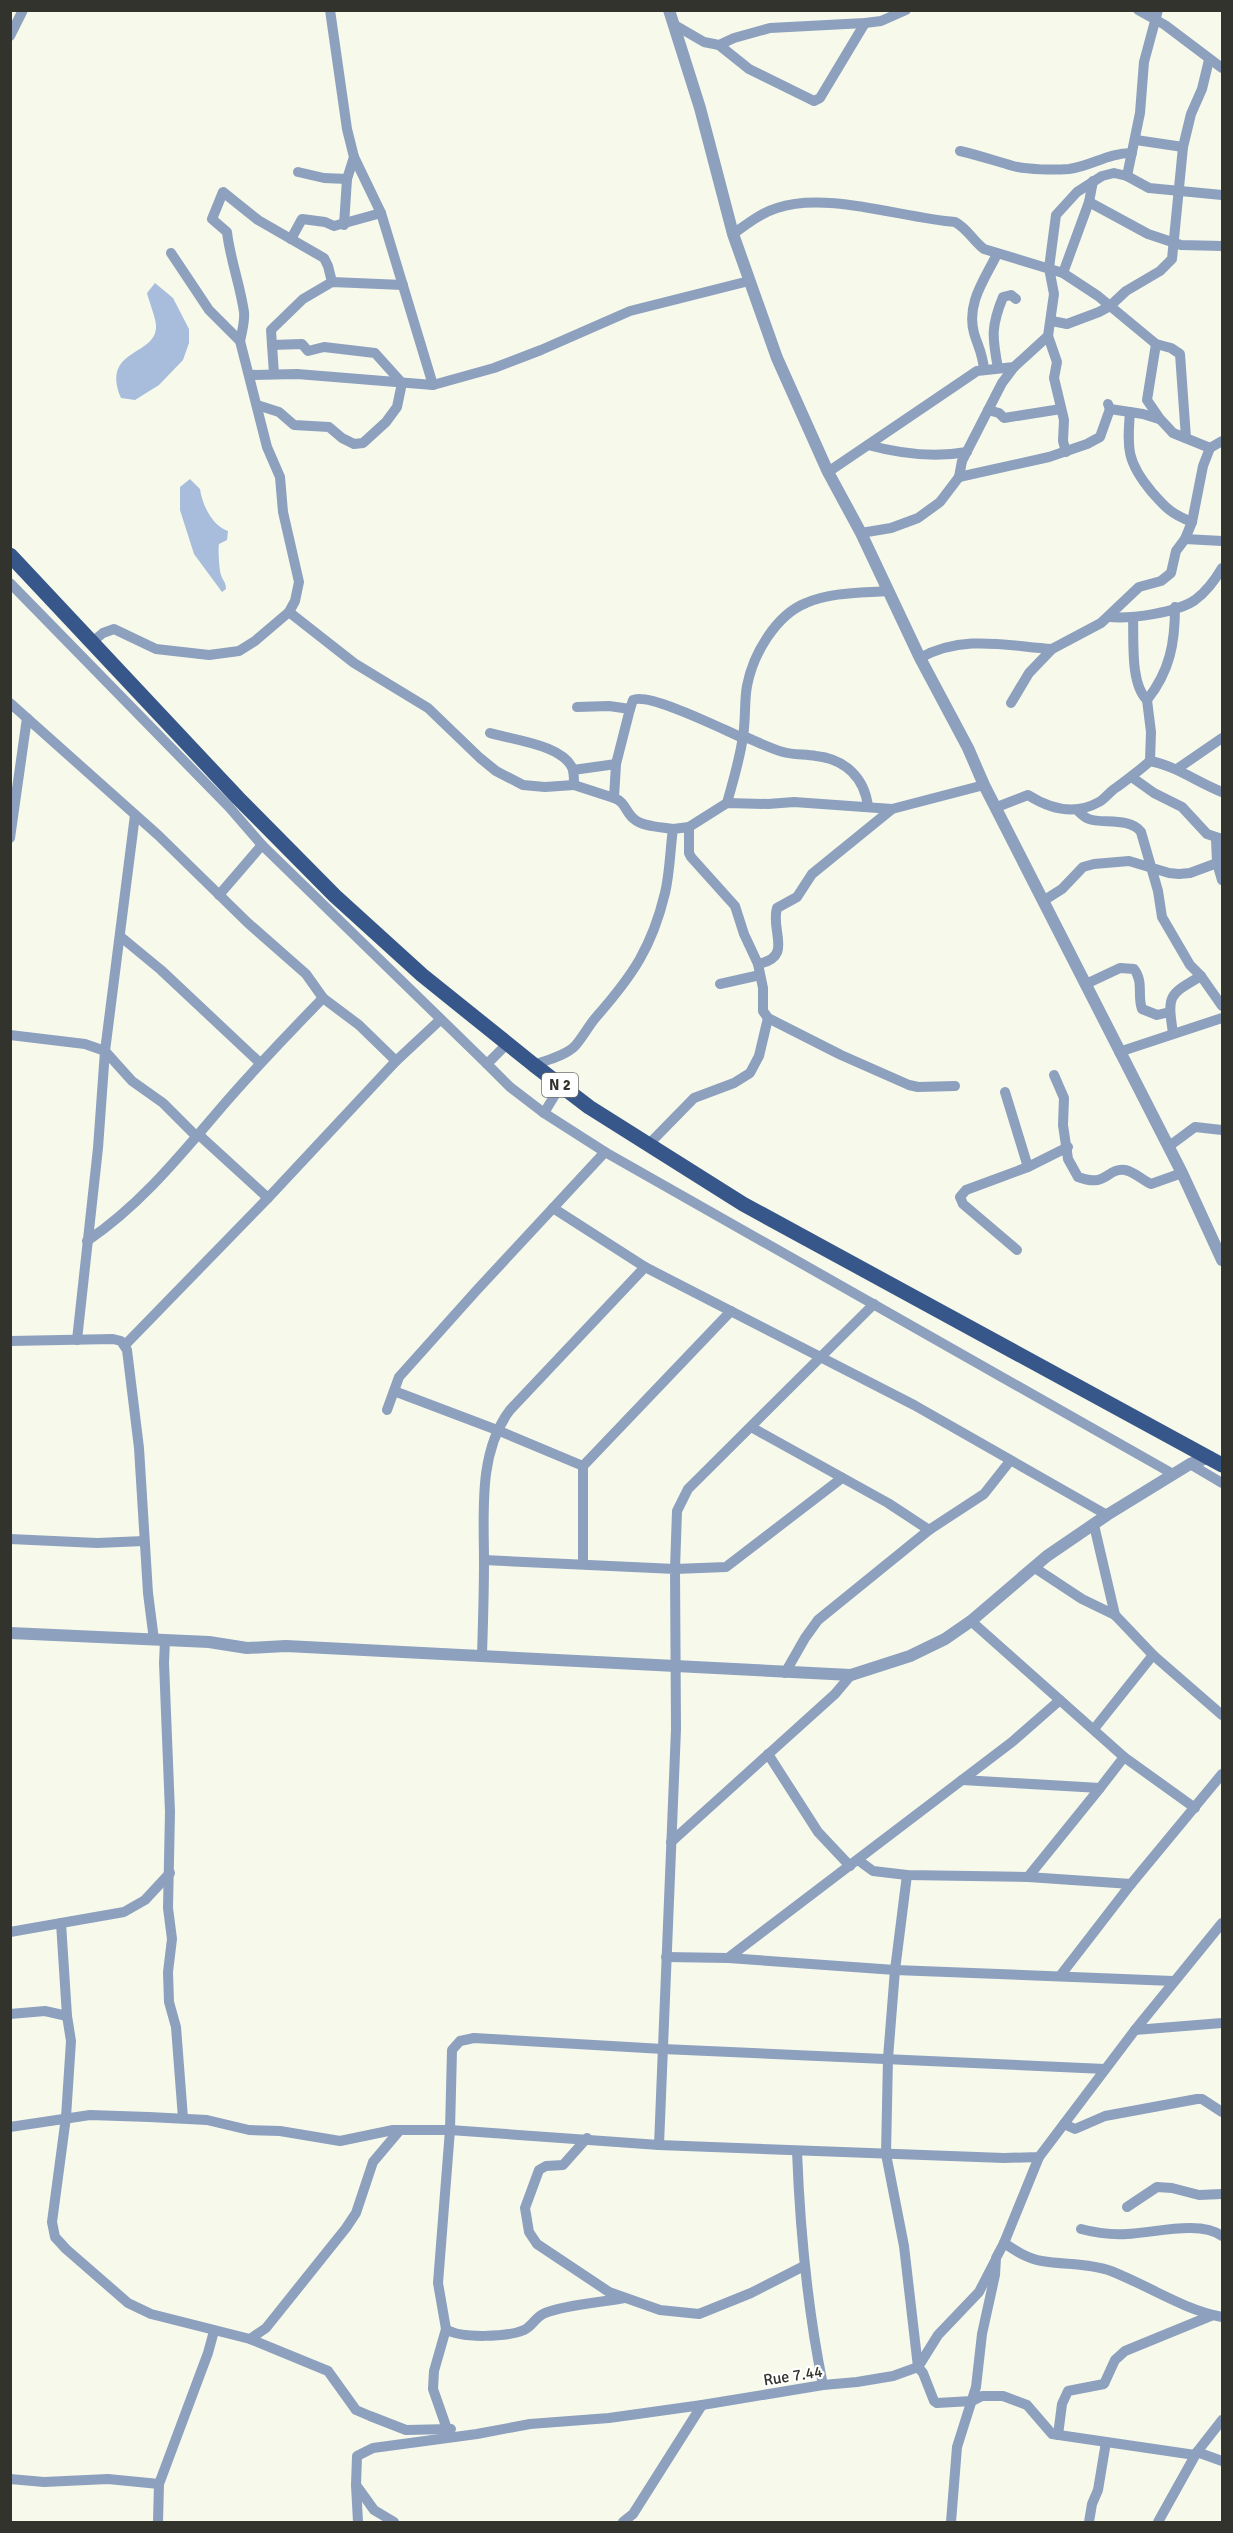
<svg xmlns="http://www.w3.org/2000/svg" width="1233" height="2533" viewBox="0 0 1233 2533" font-family="Signika,sans-serif">
  <rect width="100%" height="100%" fill="#f7f9eb"/>
  <!-- water -->
  <g fill="#a8bcdc">
    <path d="M155 283 173 298 189 329V343L183 360 159 385 135 400 121 398C100 347 158 357 156 325 156 319 149 301 147 293Z"/>
    <path d="M190 479 200 489C202 504 212 526 228 531L227 540 219 544C218 548 219 570 221 575 223 581 226 582 226 589L222 592 194 554 180 510V487Z"/>
  </g>
  <g fill="none" stroke-linecap="round" stroke-linejoin="round">
    <!-- minor -->
    <g stroke="#8da0be" stroke-width="10">
      <path d="M330 10 347 129 354 157 381 213 433 385"/>
      <path d="M1138 10 1165 25 1222 68"/>
      <path d="M673 24 704 42 719 45 734 38 770 28 865 23 881 21 906 10"/>
      <path d="M10 36 23 10"/>
      <path d="M719 45 749 69 814 101 820 98 865 23"/>
      <path d="M1136 140 1183 147"/>
      <path d="M960 151C978 155 995 161 1013 166 1027 170 1055 170 1069 169 1092 166 1107 153 1132 153"/>
      <path d="M298 172 324 178 347 179"/>
      <path d="M1127 176 1140 113 1144 62 1158 10"/>
      <path d="M1089 202 1148 234 1181 245 1222 246"/>
      <path d="M344 225 347 179 354 157"/>
      <path d="M733 234C747 224 761 213 777 208 827 191 902 218 955 222 968 229 973 241 984 249L1063 273 1098 296 1156 344 1171 348 1180 354 1186 438"/>
      <path d="M291 239 302 219 325 222 334 226 381 213"/>
      <path d="M1063 273 1089 202 1093 181"/>
      <path d="M1052 321 1067 324 1099 312 1110 306 1126 291 1160 271 1172 259 1183 147 1191 114 1202 89 1209 60"/>
      <path d="M1048 336 1057 362 1054 378 1064 420 1063 441 1066 452"/>
      <path d="M240 341C242 332 245 321 244 312 240 284 230 259 227 232L212 219 223 192 258 220 324 258 328 266 332 282"/>
      <path d="M1156 344 1147 400 1160 419 1173 433 1210 448"/>
      <path d="M998 368C992 337 991 326 1003 297L1011 295 1016 299"/>
      <path d="M984 370C983 354 978 347 974 333 966 303 985 279 997 254"/>
      <path d="M274 374 271 330 303 299 332 282 403 285"/>
      <path d="M249 375 297 374 433 385 494 368 541 350 630 311 749 281"/>
      <path d="M1108 404 1110 409 1143 414 1159 419"/>
      <path d="M257 405 279 412 294 425 329 427 342 438 354 444 363 443 386 422 397 407 402 383 375 353 324 347 308 351 302 344 272 345"/>
      <path d="M988 410 999 413 1004 418 1061 409"/>
      <path d="M1130 412C1127 449 1127 462 1151 491 1165 507 1171 514 1192 522"/>
      <path d="M868 445C901 454 933 458 967 452"/>
      <path d="M828 472 977 371 1014 367"/>
      <path d="M959 477 1049 457 1087 444 1100 437 1110 409"/>
      <path d="M861 533 891 528 918 518 940 502 959 477 962 461 1002 383 1014 367 1048 336 1054 294 1049 268 1056 215 1077 192 1102 176 1114 173 1127 176 1149 188 1222 195"/>
      <path d="M1185 539 1222 541"/>
      <path d="M10 583 229 807 262 845 487 1064"/>
      <path d="M289 612 354 663 428 708 480 758 496 771 523 785 545 787 574 785"/>
      <path d="M1109 617C1131 619 1176 613 1195 600 1206 592 1215 580 1222 568"/>
      <path d="M92 642 103 633 114 629 156 649 209 655 239 651 255 641 289 612 295 601 299 582 283 512 280 477 267 447 240 341 209 310 171 253"/>
      <path d="M920 658C963 634 1007 646 1052 649"/>
      <path d="M1147 700C1170 671 1175 643 1175 607"/>
      <path d="M10 703 158 835 248 923 306 974 323 998 359 1025 396 1061"/>
      <path d="M1011 703 1029 673 1052 649 1101 623 1139 587 1161 581 1171 573 1176 551 1185 539 1192 522 1203 466 1210 448 1222 441"/>
      <path d="M577 707 609 706 630 709 633 700C649 692 724 730 743 738"/>
      <path d="M490 733C513 740 565 745 573 770 574 775 574 780 574 785L614 798 616 764 630 709"/>
      <path d="M743 736C756 741 769 748 783 752 793 755 805 754 816 756 845 759 865 778 868 807"/>
      <path d="M1150 761C1176 766 1197 782 1222 792"/>
      <path d="M1177 769 1222 738"/>
      <path d="M573 770 616 764"/>
      <path d="M1133 778 1154 793 1182 807 1207 834 1222 839"/>
      <path d="M614 798C626 802 625 812 634 819 643 827 661 827 673 829"/>
      <path d="M727 803C733 781 740 759 743 736 746 719 744 702 747 686 753 654 776 615 806 603 831 592 861 593 888 591"/>
      <path d="M997 807 1028 795C1050 809 1074 816 1099 802 1106 798 1110 791 1117 787 1129 778 1139 771 1150 761L1151 732 1147 700C1130 684 1134 640 1133 617"/>
      <path d="M1077 810C1080 813 1085 818 1089 819 1101 824 1130 817 1141 832L1158 891 1162 917 1190 965 1201 976 1222 1006"/>
      <path d="M689 827V853L691 857 735 906 744 934 758 964 763 988V1011L768 1018 841 1055 909 1085 918 1087 955 1086"/>
      <path d="M10 838 27 718"/>
      <path d="M1216 839 1217 863 1222 880"/>
      <path d="M219 895 262 845"/>
      <path d="M1043 901 1062 889 1083 867 1094 864 1129 861 1169 873 1179 874 1190 873 1217 863"/>
      <path d="M121 937 161 970 260 1063"/>
      <path d="M758 964C794 957 770 931 777 908L797 897 812 874 892 809"/>
      <path d="M720 984 760 975"/>
      <path d="M1086 984 1120 968 1134 969C1144 982 1137 996 1142 1009L1157 1015 1170 1012"/>
      <path d="M1173 1033C1167 994 1169 995 1201 976"/>
      <path d="M10 1035 85 1044 105 1051 132 1081 163 1103 196 1136"/>
      <path d="M507 1044 487 1064 510 1087 544 1113"/>
      <path d="M1119 1052 1222 1018"/>
      <path d="M534 1065C547 1060 565 1056 575 1046 583 1037 589 1025 597 1016 633 975 652 947 665 893 670 872 670 850 673 829L689 827 727 803 768 804 794 802 892 809 984 785"/>
      <path d="M1054 1075 1064 1098 1063 1125 1068 1159 1078 1177C1108 1188 1105 1168 1125 1170 1135 1172 1142 1180 1151 1184L1182 1173"/>
      <path d="M561 1085 544 1113 605 1152 1173 1474"/>
      <path d="M1005 1092 1028 1167"/>
      <path d="M198 1134 268 1198"/>
      <path d="M649 1144 694 1098 734 1083 750 1073 759 1056 768 1018"/>
      <path d="M1168 1147 1195 1127 1222 1130"/>
      <path d="M553 1208 645 1267 914 1405 1107 1515"/>
      <path d="M87 1241C142 1204 183 1152 226 1102 257 1066 290 1032 323 998"/>
      <path d="M1017 1250 963 1204 960 1197 966 1190 1028 1167 1068 1147"/>
      <path d="M77 1340 98 1148 105 1051 135 815"/>
      <path d="M10 1341 113 1339 121 1341 127 1350 139 1448 148 1593 154 1640"/>
      <path d="M125 1345 268 1198 396 1061 440 1020"/>
      <path d="M394 1391 497 1430 583 1466 731 1311"/>
      <path d="M387 1410 399 1377 476 1291 605 1152"/>
      <path d="M751 1427 888 1503 929 1530"/>
      <path d="M1190 1464 1222 1483"/>
      <path d="M842 1478 726 1567 675 1569 677 1511 688 1489 874 1304"/>
      <path d="M1094 1525 1115 1615 1153 1655 1222 1715"/>
      <path d="M10 1539 97 1543 144 1541"/>
      <path d="M484 1560 675 1569 676 1729 659 2145"/>
      <path d="M583 1563V1466"/>
      <path d="M1035 1568 1082 1599 1115 1615"/>
      <path d="M971 1621 1124 1757 1195 1808"/>
      <path d="M165 1640 164 1663 170 1812 168 1908 172 1939 168 1972 169 2002 176 2027 183 2118"/>
      <path d="M482 1655C483 1624 484 1593 484 1562 484 1512 478 1452 510 1410L645 1267"/>
      <path d="M785 1673 805 1638 818 1620 929 1530 984 1494 1010 1461"/>
      <path d="M1094 1729 1153 1655"/>
      <path d="M768 1754 818 1832 850 1866"/>
      <path d="M962 1780 1100 1788 1028 1877"/>
      <path d="M1100 1788 1124 1757"/>
      <path d="M671 1842 835 1694 851 1675"/>
      <path d="M858 1860 873 1871 907 1875 1028 1877 1131 1884"/>
      <path d="M907 1875 895 1970 888 2058 886 2154 904 2246 918 2367"/>
      <path d="M61 1923 67 2016 71 2041 66 2117 52 2222 55 2237 66 2249 128 2303 151 2314 250 2339 328 2371 356 2410 370 2416 406 2430 451 2429"/>
      <path d="M10 1932 124 1912 145 1900 170 1873"/>
      <path d="M666 1957 728 1958 895 1970 1173 1981"/>
      <path d="M728 1958 1012 1742 1060 1700"/>
      <path d="M1060 1976 1131 1884 1222 1774"/>
      <path d="M10 2014 45 2011 67 2016"/>
      <path d="M1135 2030 1222 2023"/>
      <path d="M1064 2124 1075 2129 1105 2116 1197 2099H1202L1222 2112"/>
      <path d="M10 2127 90 2115 149 2117 207 2120 249 2130 280 2131 340 2141 393 2130H450L659 2145 1004 2158 1039 2157 1135 2030 1222 1923"/>
      <path d="M587 2138 563 2165 546 2166 539 2170 525 2208 529 2232 537 2244 609 2292 660 2310 699 2314 751 2293 804 2266"/>
      <path d="M797 2151C800 2230 807 2307 823 2385"/>
      <path d="M1127 2207 1157 2187 1172 2188 1199 2195 1222 2194"/>
      <path d="M1081 2229C1096 2233 1111 2235 1127 2234 1154 2233 1200 2220 1222 2236"/>
      <path d="M1004 2243C1016 2251 1028 2259 1042 2261 1065 2265 1089 2263 1111 2271 1149 2286 1182 2309 1222 2317"/>
      <path d="M446 2329C460 2339 508 2337 524 2330 532 2327 536 2316 545 2313 569 2304 599 2303 624 2298"/>
      <path d="M250 2339 266 2328 346 2228 356 2213 373 2162 400 2130"/>
      <path d="M918 2367 938 2335 979 2292 995 2261"/>
      <path d="M447 2429 433 2389 434 2371 446 2329 438 2283 450 2130 452 2050 460 2041 474 2038 663 2049 1105 2069"/>
      <path d="M1058 2435 1062 2404 1068 2391 1104 2384 1115 2360 1125 2351 1213 2315"/>
      <path d="M1197 2452 1222 2461"/>
      <path d="M10 2479 44 2482 108 2479 159 2484"/>
      <path d="M356 2485 358 2522"/>
      <path d="M158 2522 159 2484 208 2353 214 2331"/>
      <path d="M394 2522 374 2510 356 2485 357 2456 373 2448 477 2434 530 2424 609 2418 702 2405 823 2385 857 2382 893 2376 918 2367 923 2373 934 2401 937 2403 972 2401 982 2396H1003L1027 2405 1052 2434 1195 2455"/>
      <path d="M623 2522 633 2514 702 2405"/>
      <path d="M951 2522 957 2447 976 2387 982 2334 995 2275 996 2258 1004 2243 1039 2157"/>
      <path d="M1089 2522 1092 2504 1098 2490 1106 2442"/>
      <path d="M1158 2522 1197 2452 1222 2420"/>
    </g>
    <!-- tertiary -->
    <g stroke="#8da0be" stroke-width="12">
      <path d="M669 10 700 108 733 234 777 358 828 472 861 533 920 658 968 748 984 785 1182 1173 1222 1260"/>
      <path d="M10 1633 209 1642 247 1648 286 1646 851 1675 910 1656 945 1639 971 1621 1047 1556 1107 1515 1190 1464 1210 1457"/>
    </g>
    <!-- primary -->
    <path stroke="#37578b" stroke-width="15" d="M10 555 238 798 335 896 422 975 534 1065 589 1107 743 1204 1222 1465"/>
  </g>
  <g text-anchor="middle" dominant-baseline="central" stroke-width="4.5" stroke-linejoin="round" paint-order="stroke">
    <!-- shield labels -->
    <rect fill="#fff" stroke="#70706c" stroke-width="1.5" x="542" y="1073" width="36" height="24" rx="4.5"/>
    <g font-size="15" font-weight="bold" fill="#32332d">
      <text x="560" y="1085">N 2</text>
    </g>
    <!-- street labels -->
    <g font-size="16" fill="#32332d" stroke="#fff">
      <text transform="translate(793 2376) rotate(-9)">Rue 7.44</text>
    </g>
  </g>
  <!-- border -->
  <rect width="1233" height="2533" fill="none" stroke="#32332d" stroke-width="24"/>
</svg>
